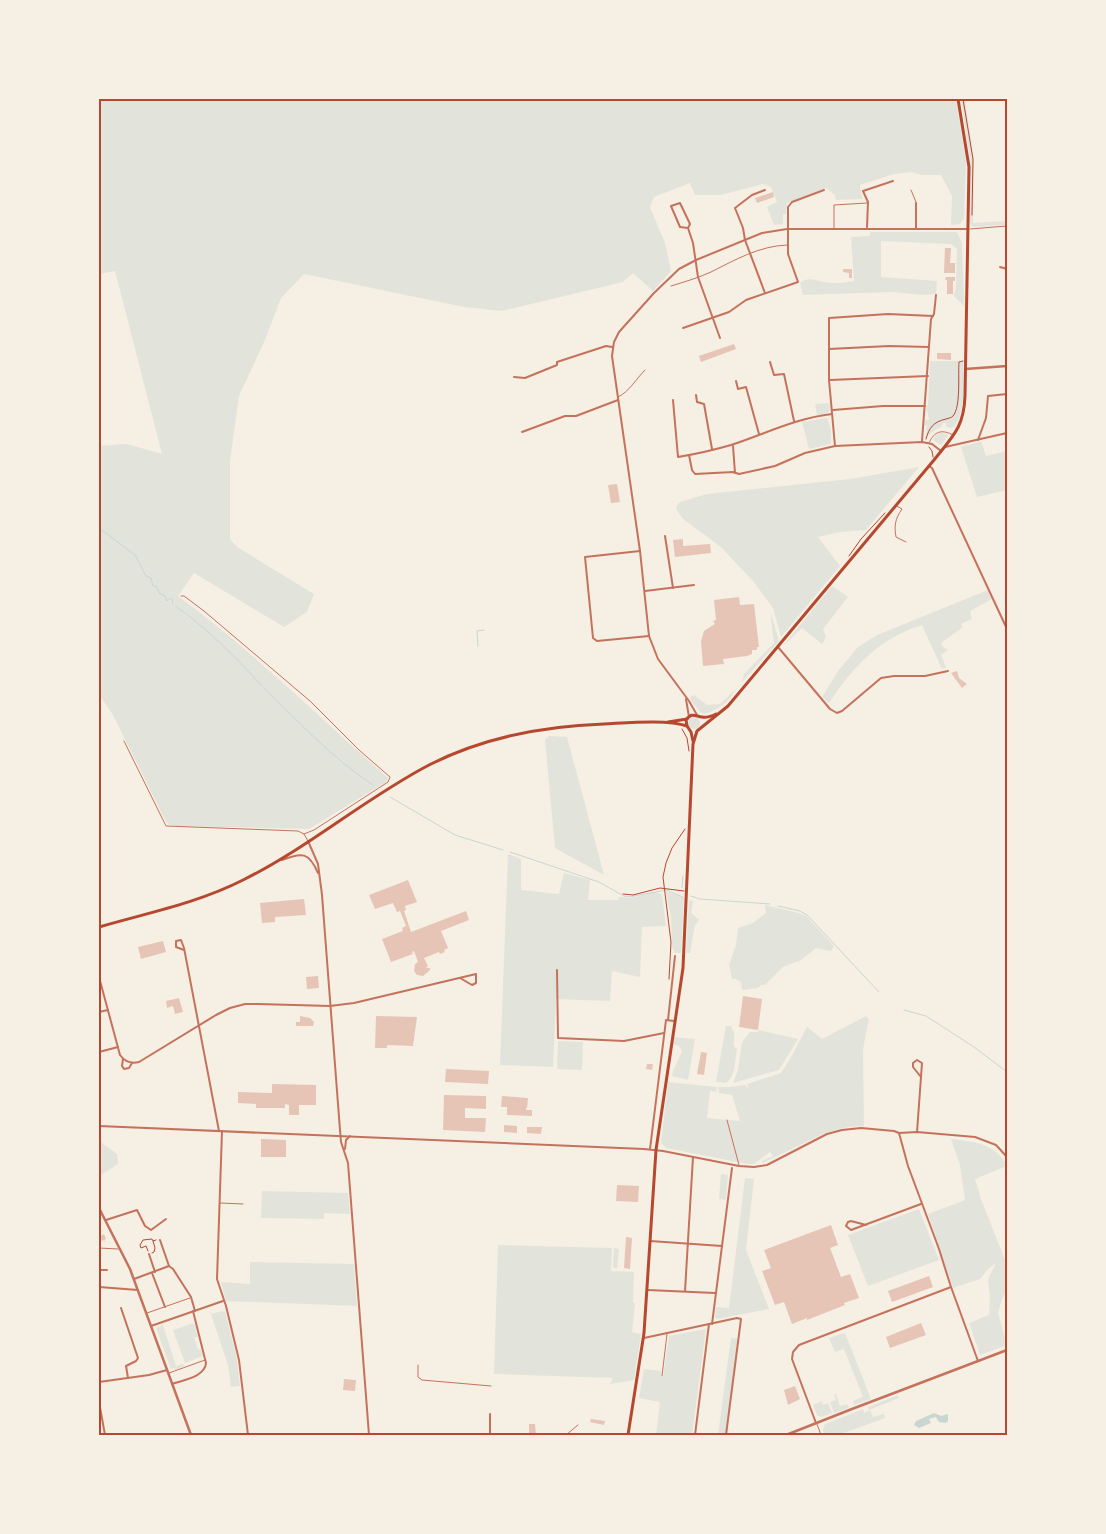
<svg xmlns="http://www.w3.org/2000/svg" width="1106" height="1534" viewBox="0 0 1106 1534" font-family="Lora,serif">
  <rect width="100%" height="100%" fill="#f6efe4"/>
  <!-- green -->
  <g fill="#e2e4dc">
    <path d="M99 99H956L966 162 964 219 960 224 951 225 952 196 941 175H921L912 172 894 174 860 185 862 199 836 200 835 195 826 188 787 203 786 214H783V224L774 225 767 207 777 202 771 187 763 184 721 195H695L690 183 654 197 650 207 665 243 671 271 653 291 633 273 623 282 502 311 464 307 304 274 281 298 265 340 239 396 230 461V539L237 547 314 594 307 612 284 627 194 573 178 596C253 651 319 717 388 778L386 782 309 829 177 826 170 825 166 822 113 715 101 697V692L99 693V446L127 444 162 454 115 271 99 274Z"/>
    <path d="M961 99H965L974 160 973 223 1007 221V225L973 227 970 224V160Z"/>
    <path d="M871 232H957L962 243 964 306 954 296 956 285 957 249 951 244 881 241V277L937 281 936 294 921 295 892 292 803 295 800 283C809 276 815 281 824 282 833 284 845 283 854 281L851 237 869 236Z"/>
    <path d="M930 361H963C963 381 967 409 954 427L950 428 946 426V423H943L941 427C934 429 931 435 924 438L926 436 927 425H924L925 420H929L927 410 925 411 928 404Z"/>
    <path d="M829 403 830 410 827 413 817 415 815 404Z"/>
    <path d="M827 418 831 429V444L809 449 802 422Z"/>
    <path d="M941 433 947 434 948 436 941 445 933 440 936 435Z"/>
    <path d="M981 441 986 456 1007 451V490L977 497 961 447Z"/>
    <path d="M919 467 866 530 840 532 818 537 840 566 781 637 773 608 753 581 721 547 683 519 676 509 677 505 680 502 707 494 850 479Z"/>
    <path d="M832 586 848 597 823 629 826 637 822 644 802 628 782 647Z"/>
    <path d="M988 590 992 599 970 611 972 619 961 624 963 627 941 643 943 647 948 650 941 655 946 667 945 668 942 669 922 625C878 639 854 666 829 703L822 697 838 671 858 647 877 635Z"/>
    <path d="M770 611 779 641 742 682 744 674 774 643Z"/>
    <path d="M736 689C730 701 718 710 705 714L700 712 690 699 691 697 694 695 707 705 720 704Z"/>
    <circle cx="694" cy="723" r="6"/>
    <path d="M549 736 567 737 604 875 555 848 545 740Z"/>
    <path d="M508 854 521 859V890L559 894 564 873 590 880 588 900H618L619 897 630 898 656 892 662 895 666 926 642 927 640 977 612 971 610 1001 556 999 553 1067 500 1065Z"/>
    <path d="M666 891 684 898 681 953H675L672 947 671 918Z"/>
    <path d="M689 900 693 901 691 913 699 920 695 925 690 953H686Z"/>
    <path d="M765 905 799 913 806 916 834 946 831 951 816 948 801 960 783 967 765 985H761L758 988 742 990 741 982 736 979H732L729 965 736 945 738 928 753 923 766 913Z"/>
    <path d="M866 1016 869 1019 863 1049 864 1126 848 1127 825 1133 763 1163 762 1161 773 1156 770 1152 754 1164H747L666 1148 661 1143 668 1082 717 1087 716 1092 710 1091 707 1118 740 1121 732 1095 719 1093 718 1087H730L745 1085 749 1089 747 1084 781 1073 790 1059 807 1027 822 1039Z"/>
    <path d="M726 1026H731L734 1033V1047L737 1048C735 1059 736 1076 726 1083L716 1082Z"/>
    <path d="M759 1030 798 1039 779 1070 733 1083 738 1070 742 1042 750 1032H758Z"/>
    <path d="M674 1037 695 1039 688 1080 672 1076 673 1071 682 1051 679 1046 673 1044Z"/>
    <path d="M558 1041 583 1042 582 1070 557 1069Z"/>
    <path d="M951 1139C975 1142 995 1143 1007 1166L975 1179 981 1199 1007 1265V1290L1002 1299 998 1313 1007 1345 980 1355 969 1323 989 1315 990 1299 988 1279 996 1263 988 1269 980 1279 953 1288 928 1214 965 1200 960 1165Z"/>
    <path d="M99 1141 117 1154 118 1164 99 1176Z"/>
    <path d="M721 1174 728 1175 726 1200 719 1199Z"/>
    <path d="M745 1178 754 1179 746 1250 769 1309 717 1319 715 1317 716 1307 729 1308Z"/>
    <path d="M262 1191 348 1193 350 1214 324 1213V1219L261 1218Z"/>
    <path d="M919 1209 939 1260 868 1286 848 1235Z"/>
    <path d="M498 1245 612 1248 611 1271 634 1272 633 1303H635L632 1332 641 1334 634 1380 610 1384 613 1378 494 1374Z"/>
    <path d="M614 1248 619 1249 617 1269 613 1267Z"/>
    <path d="M250 1262 354 1264 357 1306 226 1301 221 1282 250 1284Z"/>
    <path d="M210 1311 212 1314 222 1311V1312L225 1311 237 1359 240 1386 231 1387 228 1365Z"/>
    <path d="M194 1323 198 1337H194L198 1349 201 1350 203 1356 185 1363 173 1330Z"/>
    <path d="M163 1325 176 1366 183 1364 184 1366 175 1370 174 1368 171 1369 156 1328Z"/>
    <path d="M706 1329 692 1435H656L660 1402 639 1398 644 1369 661 1371V1377H663L669 1336Z"/>
    <path d="M845 1333 871 1399 854 1405 853 1401 863 1397 844 1349 835 1352 829 1338Z"/>
    <path d="M731 1338 738 1339 726 1435H718Z"/>
    <path d="M834 1394H836L840 1406 847 1404 849 1408 834 1413 830 1402 836 1400Z"/>
    <path d="M898 1395 899 1398 869 1410 868 1407Z"/>
    <path d="M822 1401 823 1405 828 1403 832 1413 821 1417 817 1415 813 1405Z"/>
    <path d="M863 1409 864 1413 870 1410 873 1417 884 1414 885 1418 838 1435H824L823 1430 825 1424Z"/>
  </g>
  <!-- water -->
  <path fill="#c9d6d2" d="M934 1413 941 1416 948 1414V1421L946 1423 939 1422 936 1417 929 1419 931 1423 919 1428 914 1425 916 1421Z"/>
  <g fill="none" stroke-linecap="round" stroke-linejoin="round">
    <!-- stream -->
    <g stroke="#c9d6d2" stroke-width="1">
      <path d="M99 528 135 555 146 576 151 578 153 586H156L160 594 165 596 167 601 170 598 172 599 173 604"/>
      <path d="M176 606C207 629 235 656 261 685"/>
      <path d="M478 646 477 631 484 630"/>
      <path d="M265 689C300 723 333 759 373 785"/>
      <path d="M390 797 455 835 503 850"/>
      <path d="M510 852 599 882 624 896 629 897 666 890 683 897"/>
      <path d="M682 888 683 876"/>
      <path d="M691 896 700 899 770 904"/>
      <path d="M778 906 800 911 807 915 879 992"/>
      <path d="M904 1010 926 1016 974 1047 1007 1072"/>
    </g>
  </g>
  <!-- building -->
  <g fill="#e6c5b7">
    <path d="M773 192 774 197 757 203 755 198Z"/>
    <path d="M945 248H951L950 263H955V273H944Z"/>
    <path d="M843 269H852V278H849V273L843 272Z"/>
    <path d="M946 277H955V281H953V294H947V280H945Z"/>
    <path d="M734 344 736 349 701 362 699 356Z"/>
    <path d="M937 353H951V360L937 359Z"/>
    <path d="M617 484 620 502 611 503 608 485Z"/>
    <path d="M683 539V546L710 544 711 553 675 557 673 540Z"/>
    <path d="M739 597 740 605 754 604 759 647H757V650H752V654L747 656 723 659 724 664 703 666 701 641 704 631 715 624 713 621 716 620 714 600Z"/>
    <path d="M957 671 959 678 967 684 962 688 951 673Z"/>
    <path d="M408 880 417 902 405 906 406 910 404 911 411 932 466 911 469 920 441 931 448 948 444 950 445 952 440 954 439 952 424 958 428 966 426 968H430V970L423 976 417 975 414 971 415 964 418 962 414 951 412 952 413 954 391 962 382 939 403 931 402 928 406 926 400 911 397 912 393 903 375 909 369 895Z"/>
    <path d="M304 899 306 915 275 917V922L262 923 260 903Z"/>
    <path d="M163 941 166 952 141 959 138 947Z"/>
    <path d="M318 976 319 988 307 989 306 977Z"/>
    <path d="M743 996 762 999 758 1030 739 1027Z"/>
    <path d="M179 998 183 1012 175 1014 173 1006 167 1008 166 1001Z"/>
    <path d="M300 1016 310 1018 314 1022 313 1026H296V1022H300Z"/>
    <path d="M376 1016 417 1017 413 1046 387 1045V1048H375Z"/>
    <path d="M701 1052 707 1053 704 1075 697 1074Z"/>
    <path d="M647 1064H653L652 1070 646 1069Z"/>
    <path d="M446 1069 489 1071 488 1084 445 1082Z"/>
    <path d="M272 1084 316 1085V1105H299V1115H289V1105L285 1104V1108H256V1104L238 1103V1092L272 1093Z"/>
    <path d="M444 1095 486 1096V1109L465 1108V1118H486L485 1132 443 1130Z"/>
    <path d="M502 1096 528 1098 527 1108H526V1110H532V1116L507 1115V1107H501Z"/>
    <path d="M504 1125 517 1126V1133L504 1132Z"/>
    <path d="M527 1127H542L541 1134 527 1133Z"/>
    <path d="M261 1139 286 1140V1157H261Z"/>
    <path d="M617 1185 639 1186 638 1202 616 1201Z"/>
    <path d="M831 1225 838 1245 830 1248 841 1277 850 1274 859 1298 844 1303 845 1305 807 1320V1318L792 1324 784 1302 775 1305 762 1271 771 1268 764 1250Z"/>
    <path d="M104 1234 106 1239 104 1240 105 1243 103 1240 101 1241 99 1237Z"/>
    <path d="M626 1237 632 1238 630 1269 624 1268Z"/>
    <path d="M929 1276 933 1287 892 1302 888 1291Z"/>
    <path d="M921 1323 926 1335 890 1348 886 1337Z"/>
    <path d="M344 1379 356 1380 355 1391 343 1390Z"/>
    <path d="M795 1386 800 1399 788 1405 784 1390Z"/>
    <path d="M591 1419 605 1421 604 1425 590 1422Z"/>
    <path d="M529 1424H535L536 1435H529Z"/>
  </g>
  <g fill="none" stroke-linecap="round" stroke-linejoin="round">
    <!-- path -->
    <g stroke="#b5482f" stroke-width="1">
      <path d="M963 99 973 159 972 215"/>
      <path d="M926 439C929 428 933 422 946 419 949 418 951 418 953 416 961 407 958 374 959 362L963 361"/>
      <path d="M929 447 932 451 933 457"/>
      <path d="M849 556 861 539 885 513"/>
      <path d="M682 729 687 738 689 751"/>
      <path d="M623 894 633 895 660 888 684 891"/>
      <path d="M669 979 671 942 663 877 666 863 672 848 685 829"/>
      <path d="M148 1251 146 1246 141 1248 140 1245 143 1240 152 1239 153 1241"/>
      <path d="M152 1253 154 1252 155 1248 153 1241 156 1240"/>
    </g>
    <!-- service -->
    <g stroke="#c5725c" stroke-width="1">
      <path d="M911 190 916 202"/>
      <path d="M834 228V205L867 203"/>
      <path d="M970 229 1007 226"/>
      <path d="M671 286C684 282 698 278 711 272 735 260 759 246 787 245"/>
      <path d="M618 397C629 392 636 379 645 370"/>
      <path d="M929 443C934 431 942 429 953 435"/>
      <path d="M897 506 902 509C895 519 894 526 896 537L906 542"/>
      <path d="M181 596H184L204 611 310 701 359 750 390 777 388 782 314 830 304 834"/>
      <path d="M124 741 166 826 298 831 304 834 308 841"/>
      <path d="M727 1120 739 1165"/>
      <path d="M220 1203 243 1204"/>
      <path d="M99 1248 118 1249"/>
      <path d="M147 1313 190 1298"/>
      <path d="M418 1365V1377L422 1380 491 1386"/>
      <path d="M169 1373 205 1360"/>
      <path d="M662 1376 667 1334"/>
      <path d="M817 1424 821 1435"/>
      <path d="M566 1435 578 1425"/>
    </g>
    <!-- minor -->
    <g stroke="#c5725c" stroke-width="2">
      <path d="M765 190 752 195 735 208 743 228 745 240 765 293"/>
      <path d="M916 203V228"/>
      <path d="M867 227 868 202 863 191 893 181"/>
      <path d="M688 228 680 227 671 206 680 203 690 224 688 228 693 243 698 277 720 338"/>
      <path d="M1000 267 1007 269"/>
      <path d="M683 328 729 312 746 300 798 282 788 254V207L792 202 824 190"/>
      <path d="M829 349 889 346 929 347"/>
      <path d="M770 362 774 375 784 374 794 421"/>
      <path d="M514 377 525 378 557 365V362L606 346 612 347"/>
      <path d="M830 380 928 376"/>
      <path d="M736 381 738 389 746 387 759 434"/>
      <path d="M696 395 697 402 704 404 712 449"/>
      <path d="M673 400 678 457C696 454 714 450 731 445 765 434 796 418 832 414"/>
      <path d="M833 410 883 406H925"/>
      <path d="M522 432 565 416H576L618 400"/>
      <path d="M978 440 986 418 988 396 1007 394"/>
      <path d="M922 441 931 319 934 314 936 295"/>
      <path d="M733 446 735 473"/>
      <path d="M835 446 829 380V318L888 314 933 316"/>
      <path d="M945 447 1007 433"/>
      <path d="M689 455 692 470 695 474 733 472 739 474 775 466 805 453 835 446 922 442 932 444 941 451"/>
      <path d="M929 466 932 468 1007 629"/>
      <path d="M665 536 673 588"/>
      <path d="M640 551 585 557 593 638 597 641 649 636"/>
      <path d="M645 591 694 585"/>
      <path d="M778 647 830 709 837 713 842 711 881 678 894 676H925L948 671"/>
      <path d="M686 699 689 717"/>
      <path d="M697 715 689 701 658 659 649 636 640 551 612 356 614 342 619 332 654 293 679 269 696 260 762 233 787 229H967"/>
      <path d="M308 841 318 864 322 895 340 1130 341 1142 348 1163 369 1435"/>
      <path d="M282 860C302 852 309 852 318 873"/>
      <path d="M184 950 176 947V941L181 940 184 948 219 1131"/>
      <path d="M557 970 558 1038 624 1041 664 1033"/>
      <path d="M99 977 120 1055C125 1062 131 1064 139 1062L216 1015 230 1008 245 1004H258L330 1006 354 1003 476 974V983L472 985 460 978"/>
      <path d="M99 1012 108 1010"/>
      <path d="M668 1020 675 956"/>
      <path d="M99 1052 118 1047"/>
      <path d="M123 1059 122 1066 124 1069 129 1068 132 1063"/>
      <path d="M99 1126 644 1149 663 1151 739 1166 754 1167 767 1165 827 1134 842 1130 861 1128 894 1131 899 1133 917 1132 975 1137 996 1145 1007 1157"/>
      <path d="M222 1131 217 1279 226 1306 239 1360 248 1435"/>
      <path d="M917 1132 921 1077 913 1067V1063L917 1060 922 1063 921 1077"/>
      <path d="M899 1133 908 1166 939 1249 951 1287 978 1361"/>
      <path d="M345 1149 346 1140 350 1136"/>
      <path d="M650 1149 666 1020 674 1021"/>
      <path d="M106 1220 137 1210 145 1226 151 1230 166 1219"/>
      <path d="M866 1225 851 1221 848 1222 846 1226 851 1230 921 1204"/>
      <path d="M160 1240 169 1266 173 1269 191 1297 195 1311"/>
      <path d="M650 1241 722 1246"/>
      <path d="M149 1254 155 1272"/>
      <path d="M99 1270H107"/>
      <path d="M152 1273 165 1307"/>
      <path d="M134 1279 169 1266"/>
      <path d="M99 1287 138 1290"/>
      <path d="M648 1290 715 1293"/>
      <path d="M685 1291 693 1157"/>
      <path d="M121 1308 138 1358 136 1361 126 1366 128 1378"/>
      <path d="M712 1324 732 1168"/>
      <path d="M151 1326 223 1301"/>
      <path d="M644 1338 737 1318 741 1319 726 1435"/>
      <path d="M99 1382 149 1375 167 1370"/>
      <path d="M172 1384C183 1380 205 1377 206 1363L193 1311"/>
      <path d="M99 1402 105 1435"/>
      <path d="M816 1423 792 1359 793 1352 799 1345 951 1287"/>
      <path d="M490 1435V1414"/>
      <path d="M695 1435 709 1324"/>
    </g>
    <!-- tertiary -->
    <g stroke="#c5725c" stroke-width="2.5">
      <path d="M965 369 1007 366"/>
      <path d="M99 1208 130 1269 191 1435"/>
      <path d="M786 1435 852 1409 1007 1350"/>
    </g>
    <!-- primary -->
    <g stroke="#b5482f" stroke-width="3">
      <path d="M668 722 687 719"/>
      <path d="M687 726 686 720C692 712 695 716 702 717 706 718 712 716 716 714"/>
      <path d="M99 927C147 913 198 903 243 880 308 848 364 799 429 765 484 737 543 726 604 724 626 723 667 719 687 726L691 732 693 741"/>
      <path d="M628 1435 644 1333 656 1150 683 968 693 744 697 731 728 706 934 460C953 436 964 427 965 396L969 167 958 99"/>
    </g>
  </g>
  <!-- border -->
  <rect width="1106" height="1534" fill="none" stroke="#f6efe4" stroke-width="200"/>
  <rect x="100" y="100" width="906" height="1334" fill="none" stroke="#b5482f" stroke-width="2"/>
</svg>
